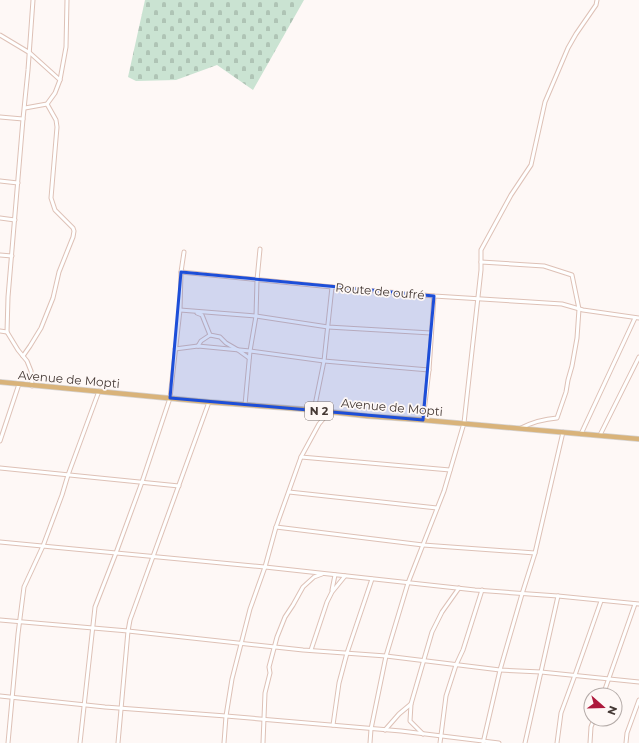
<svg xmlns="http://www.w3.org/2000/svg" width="639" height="743" viewBox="0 0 639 743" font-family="Montserrat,sans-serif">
  <defs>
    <pattern id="cemetery-stones" width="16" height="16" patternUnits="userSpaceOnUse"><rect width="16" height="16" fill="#cae3d2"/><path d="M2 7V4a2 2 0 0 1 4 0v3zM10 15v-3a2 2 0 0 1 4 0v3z" fill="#afc4b5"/></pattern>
  </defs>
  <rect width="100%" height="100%" fill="#fef8f6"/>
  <!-- cemetery -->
  <path fill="url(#cemetery-stones)" d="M145 0H304L253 90 217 65 176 80 136 81 128 77Z"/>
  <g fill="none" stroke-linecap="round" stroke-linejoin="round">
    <!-- street casing -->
    <g stroke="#dec1b6" stroke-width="5">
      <g id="street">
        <path d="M0 35 30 53 60 80"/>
        <path d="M25 108 47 104 55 93 60 80 66 47 67 0"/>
        <path d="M0 117 23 119"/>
        <path d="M0 181 18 183"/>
        <path d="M0 218 15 220"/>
        <path d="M0 255 12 256"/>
        <path d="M481 262 544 266 572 275 579 309 577 338 572 366 568 380 566 392 557 418C544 419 533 422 521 428"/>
        <path d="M181 272 332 287 434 296 562 304 583 310 639 318"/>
        <path d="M180 310 256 316 328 327 431 333"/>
        <path d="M197 313 202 315 210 335 220 337 226 343 238 350 249 358"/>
        <path d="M0 331 7 332"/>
        <path d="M198 346 201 341 210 335"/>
        <path d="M175 349 198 346 250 351 324 361 429 370"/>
        <path d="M23 356 30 346 41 328 53 298 59 272 73 237 74 231 73 228 55 210 51 198 57 127 56 120 47 104"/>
        <path d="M32 386 31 371 27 361 18 350 7 332 8 297 23 119 28 70 33 0"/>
        <path d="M245 405 250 351 256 316 257 280 260 249"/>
        <path d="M314 410 324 361 332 287"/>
        <path d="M423 420 429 370 434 296"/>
        <path d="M581 434 635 318"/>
        <path d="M600 435 639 357"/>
        <path d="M0 441 19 384"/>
        <path d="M301 457 450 470"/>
        <path d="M0 468 179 486"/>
        <path d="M289 492 437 508"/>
        <path d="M276 527 423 545 535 553"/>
        <path d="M0 542 265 567 475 590 558 596 639 604"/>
        <path d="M332 590 335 575"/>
        <path d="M0 620 128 631 303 650 386 656 500 670 541 672 639 682"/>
        <path d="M311 650 327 602 332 592 345 576"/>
        <path d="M603 695 635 604"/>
        <path d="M0 696 105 707 226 716 401 731 499 743"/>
        <path d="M333 725 339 683 347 653 372 579"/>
        <path d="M385 730 399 714 411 704"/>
        <path d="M423 734 410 721 411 704 432 632 442 612 459 588"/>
        <path d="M8 743 18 634 24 587 43 546 62 495 68 475 99 391"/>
        <path d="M80 743 95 607 116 553 142 482 170 398 180 310 181 272 184 252"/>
        <path d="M118 743 128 631 130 620 209 402"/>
        <path d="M224 743 226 716 232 679 250 609 265 567 276 527 301 457 319 424 329 412"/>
        <path d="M263 743 265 693 270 673 269 667 277 637 285 617 293 605 303 587 314 577 322 574"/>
        <path d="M370 743 371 729 386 656 408 583 444 491 464 423 481 270V250L511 195 531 165 545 102 568 48 576 34 596 5 597 0"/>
        <path d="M440 743 446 696 456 665 463 650 482 590"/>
        <path d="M483 743 500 670 522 594 535 553 563 432"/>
        <path d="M525 743 558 596"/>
        <path d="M557 743 561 713 575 675 601 601"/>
        <path d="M590 743 591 727 594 719"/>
        <path d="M626 743 627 733 639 700"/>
      </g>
    </g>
    <!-- primary casing -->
    <g stroke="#d6d3d2" stroke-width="6">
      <path id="primary" d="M0 382 209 402 314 410 367 416 423 420 639 439"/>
    </g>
    <!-- street -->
    <use href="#street" stroke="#fff" stroke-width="3"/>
    <!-- primary -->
    <use href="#primary" stroke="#d9b37a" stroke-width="4.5"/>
  </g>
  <!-- marked area -->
  <path fill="#1d4ed8" fill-opacity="0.2" stroke="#1d4ed8" stroke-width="3" stroke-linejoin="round" d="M181 272 434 296 423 420 170 398Z"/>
  <g text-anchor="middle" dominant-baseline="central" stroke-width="3.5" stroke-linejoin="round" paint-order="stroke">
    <!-- shield labels -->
    <rect fill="#fef8f6" stroke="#7c726e" stroke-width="1" x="305" y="402" width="28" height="18" rx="3"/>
    <g font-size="11" font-weight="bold" fill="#443834">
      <text x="319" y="411">N 2</text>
    </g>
    <!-- street labels -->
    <g font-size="12" fill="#443834" stroke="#fef8f6">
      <text transform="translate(380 291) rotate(5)">Route de oufré</text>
      <text transform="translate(69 379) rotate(5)">Avenue de Mopti</text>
      <text transform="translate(392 407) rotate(5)">Avenue de Mopti</text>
    </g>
  </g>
  <!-- north arrow -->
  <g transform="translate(603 707) rotate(110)"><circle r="19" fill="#fef8f6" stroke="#b4aba8"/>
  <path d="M0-3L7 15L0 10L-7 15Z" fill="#ad193c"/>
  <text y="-6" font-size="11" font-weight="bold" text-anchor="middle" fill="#443834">N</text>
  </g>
</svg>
